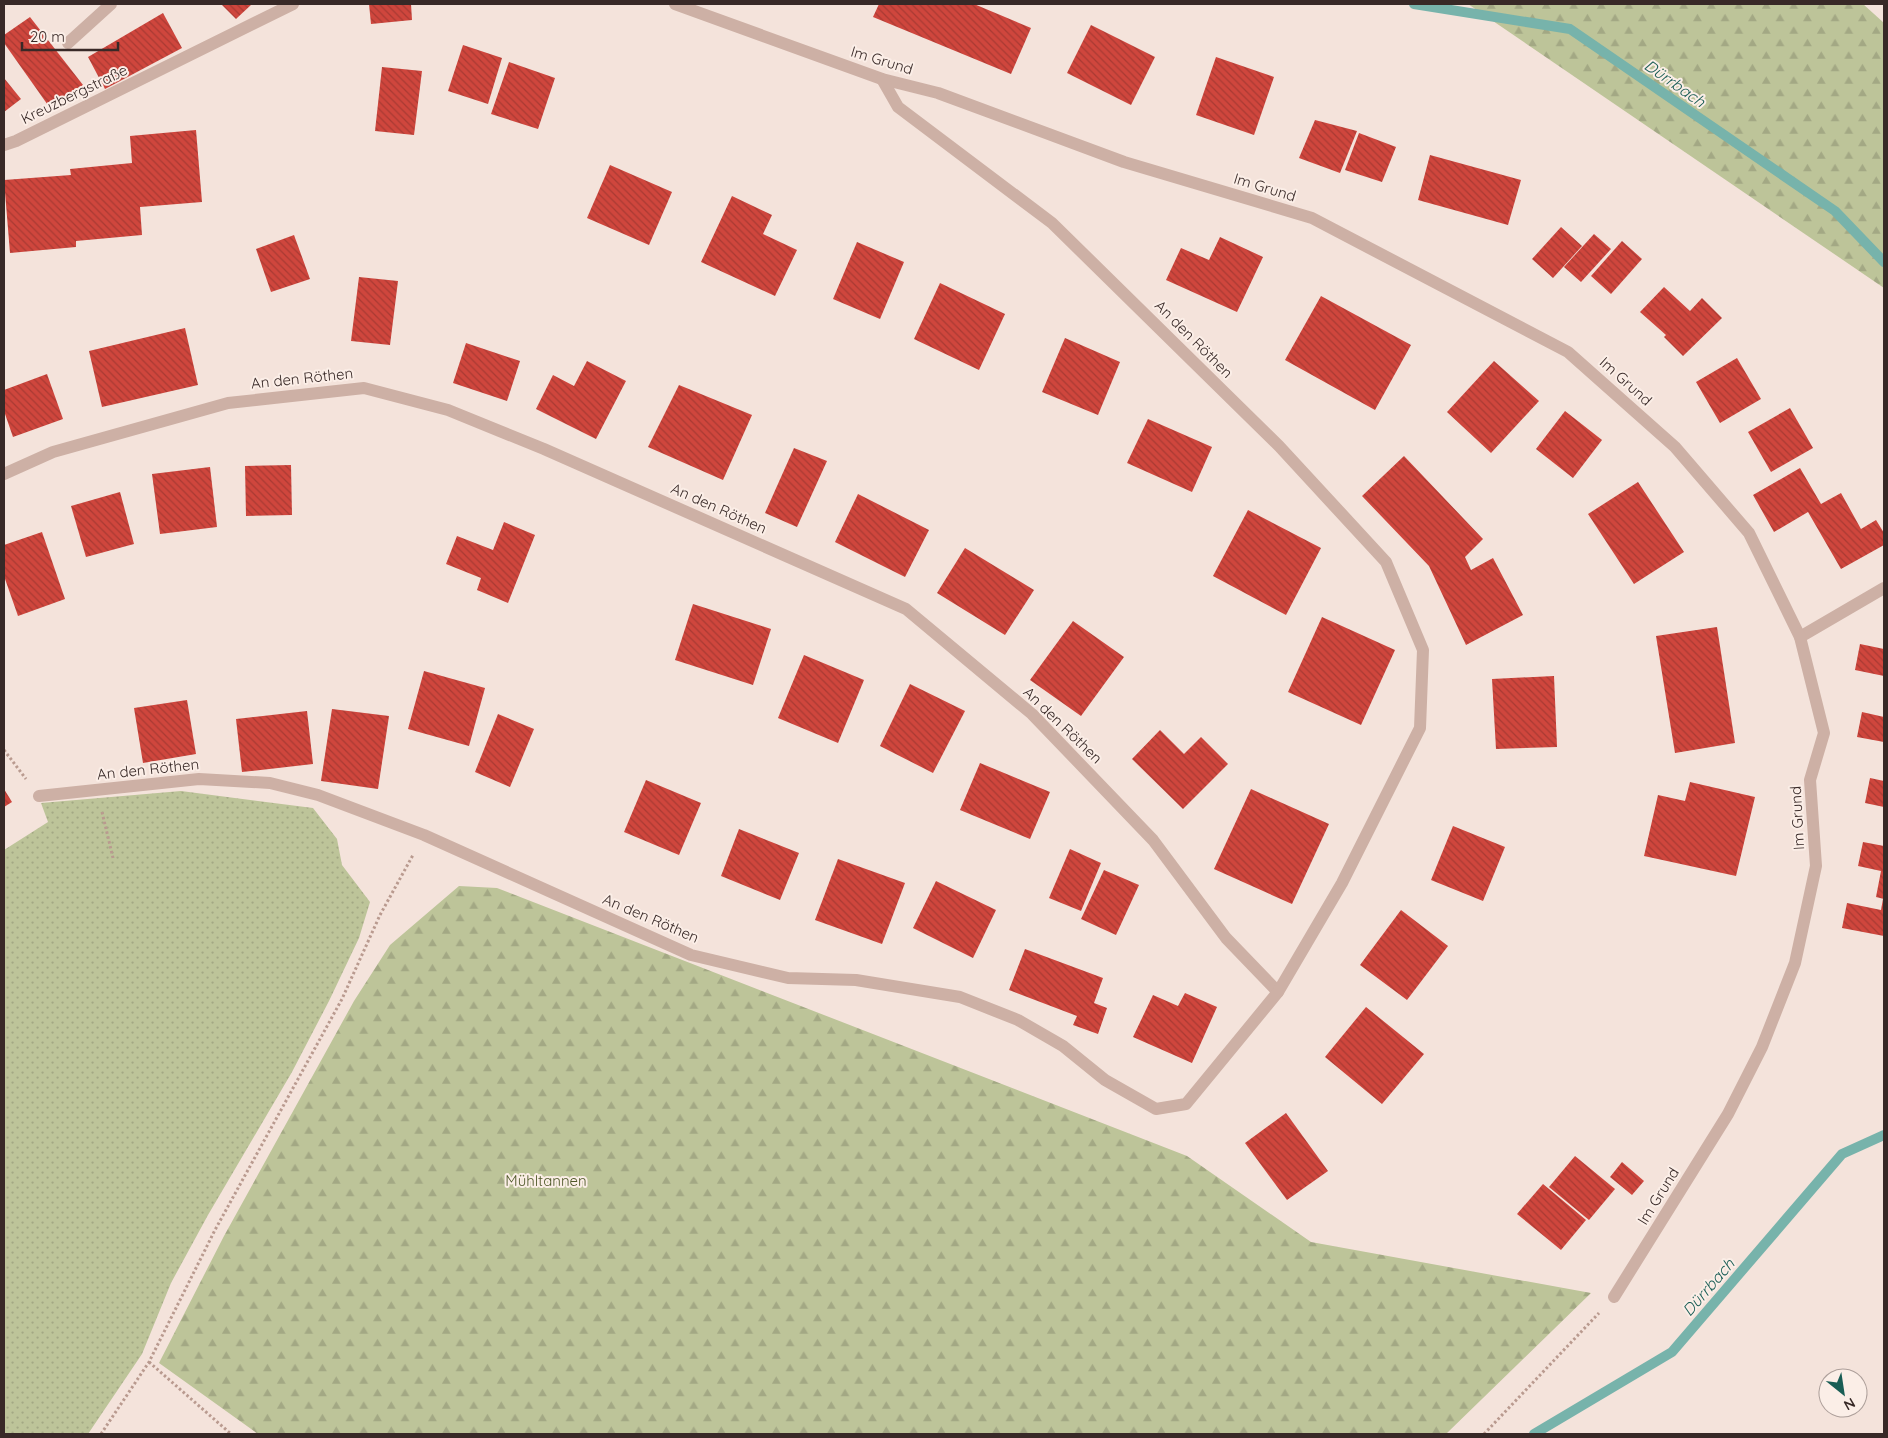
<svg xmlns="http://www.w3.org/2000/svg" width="1888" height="1438" viewBox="0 0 1888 1438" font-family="Quicksand,sans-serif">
  <defs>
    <pattern id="grass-dots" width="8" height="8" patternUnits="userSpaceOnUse" patternTransform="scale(1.25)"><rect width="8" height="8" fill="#bdc499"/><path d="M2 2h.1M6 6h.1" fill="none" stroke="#a3a884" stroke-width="1.8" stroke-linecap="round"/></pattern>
    <pattern id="forest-firs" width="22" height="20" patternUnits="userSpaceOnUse" patternTransform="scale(1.25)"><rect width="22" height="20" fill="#bdc499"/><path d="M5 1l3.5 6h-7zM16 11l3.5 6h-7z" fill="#a3a884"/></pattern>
    <pattern id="building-back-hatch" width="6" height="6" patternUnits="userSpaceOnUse" patternTransform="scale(1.25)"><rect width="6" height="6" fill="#cf463d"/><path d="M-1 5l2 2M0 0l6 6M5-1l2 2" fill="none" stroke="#a93a33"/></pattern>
  </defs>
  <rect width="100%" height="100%" fill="#f4e3db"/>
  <!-- grass -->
  <path fill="url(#grass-dots)" d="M181 791 313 808 337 839 342 865 370 902 359 938 329 1001 292 1072 208 1215 171 1283 142 1354 88 1434H4V850L48 822 41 803Z"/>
  <!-- forest -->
  <g fill="url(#forest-firs)">
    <path d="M1468 4H1863L1884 23V288Z"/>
    <path d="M459 886 497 888 1187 1156 1311 1242 1591 1293 1446 1434H258L159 1363 224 1236 354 1001 390 945Z"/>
  </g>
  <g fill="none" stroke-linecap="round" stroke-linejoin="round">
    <!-- stream -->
    <g stroke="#77b3ab" stroke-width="10">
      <path d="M1414 4 1570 29 1835 211 1884 262"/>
      <path d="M1534 1434 1672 1352 1842 1154 1884 1135"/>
    </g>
  </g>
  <!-- building -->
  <g fill="url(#building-back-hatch)">
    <path d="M221 4H252L236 19Z"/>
    <path d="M369 4H411L412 20 371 24Z"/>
    <path d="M879 4H974L1031 28 1011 74 873 17Z"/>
    <path d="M163 13 182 48 105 89 88 57Z"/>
    <path d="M30 17 83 85 50 108 4 43V35Z"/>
    <path d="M1091 25 1155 57 1131 105 1067 73Z"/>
    <path d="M463 45 502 58 488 104 448 91Z"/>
    <path d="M1216 57 1274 77 1254 135 1196 115Z"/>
    <path d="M509 62 555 78 538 129 491 114Z"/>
    <path d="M382 67 422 71 414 135 375 131Z"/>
    <path d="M4 78 21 99 4 112Z"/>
    <path d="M1315 120 1357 131 1340 173 1299 158Z"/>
    <path d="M196 130 202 202 140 207 142 235 76 241V247L10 253 4 180 71 175 70 169 132 163 130 136Z"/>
    <path d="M1359 133 1396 147 1382 182 1345 170Z"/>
    <path d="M1430 155 1521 180 1508 225 1418 200Z"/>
    <path d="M610 165 672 192 649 245 587 218Z"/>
    <path d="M732 196 772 215 763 234 797 250 775 296 701 262Z"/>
    <path d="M1561 227 1582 246 1553 278 1532 259Z"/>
    <path d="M1594 234 1611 249 1581 282 1564 267Z"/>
    <path d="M294 235 310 279 271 292 256 249Z"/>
    <path d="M1220 237 1263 257 1237 312 1166 280 1181 248 1209 260Z"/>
    <path d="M1622 241 1642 259 1611 294 1591 276Z"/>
    <path d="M857 242 904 262 880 319 833 299Z"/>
    <path d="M359 277 398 281 390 345 351 341Z"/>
    <path d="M940 283 1005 314 979 370 914 339Z"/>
    <path d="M1664 287 1690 311 1702 298 1722 318 1683 356 1664 337 1666 335 1640 312Z"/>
    <path d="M1321 296 1411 345 1375 410 1285 360Z"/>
    <path d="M185 328 198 385 102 407 89 351Z"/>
    <path d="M1065 338 1120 362 1098 415 1042 392Z"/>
    <path d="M466 343 520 361 507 401 453 383Z"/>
    <path d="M1737 358 1761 399 1720 423 1696 382Z"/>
    <path d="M587 361 626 381 596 439 536 409 553 375 574 386Z"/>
    <path d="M1494 361 1539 401 1491 453 1447 412Z"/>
    <path d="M47 374 63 419 13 437 4 411V390Z"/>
    <path d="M679 385 752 415 723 480 648 447Z"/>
    <path d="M1790 408 1813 448 1771 472 1748 432Z"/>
    <path d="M1565 411 1602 440 1573 478 1536 449Z"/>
    <path d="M1148 419 1212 447 1192 492 1127 463Z"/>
    <path d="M794 448 827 461 797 527 765 513Z"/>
    <path d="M1404 456 1483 539 1465 557 1471 570 1493 558 1523 615 1466 645 1429 566 1362 496Z"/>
    <path d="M291 465 292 515 246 516 245 466Z"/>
    <path d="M210 467 217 527 160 534 152 474Z"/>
    <path d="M1800 468 1821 504 1841 493 1861 529 1876 520 1884 533V545L1841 569 1808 512 1774 532 1753 495Z"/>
    <path d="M1638 482 1684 552 1634 584 1588 514Z"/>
    <path d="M120 492 134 544 86 557 71 506Z"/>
    <path d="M858 494 929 530 905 577 835 542Z"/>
    <path d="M1248 510 1321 548 1286 615 1213 576Z"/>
    <path d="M504 522 535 535 508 603 477 590 481 578 446 564 457 536 493 550Z"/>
    <path d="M42 532 65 599 18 616 4 576V545Z"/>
    <path d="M965 548 1034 590 1005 635 937 593Z"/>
    <path d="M693 604 771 629 753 685 675 660Z"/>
    <path d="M1322 617 1395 650 1361 725 1288 692Z"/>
    <path d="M1073 621 1124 657 1081 716 1030 680Z"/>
    <path d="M1717 627 1735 743 1675 753 1656 636Z"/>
    <path d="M1860 644 1884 649V676L1855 670Z"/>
    <path d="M804 655 864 680 838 743 778 718Z"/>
    <path d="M424 671 485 688 469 746 408 729Z"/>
    <path d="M1554 676 1557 747 1496 749 1492 679Z"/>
    <path d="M910 684 965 711 933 773 880 746Z"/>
    <path d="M187 700 196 754 143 763 134 708Z"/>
    <path d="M332 709 389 716 378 789 321 781Z"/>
    <path d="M307 711 313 764 242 772 236 719Z"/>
    <path d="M1862 712 1884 717V742L1857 737Z"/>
    <path d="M498 714 534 729 510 787 475 772Z"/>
    <path d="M1160 730 1184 754 1201 737 1228 764 1183 809 1132 759Z"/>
    <path d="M980 763 1050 792 1030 839 960 810Z"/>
    <path d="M1870 778 1884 781V807L1865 803Z"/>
    <path d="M646 780 701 803 679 855 624 832Z"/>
    <path d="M1690 782 1755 797 1736 876 1644 856 1658 795 1685 801Z"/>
    <path d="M4 789 12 802 4 807Z"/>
    <path d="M1251 789 1329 824 1292 904 1214 869Z"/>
    <path d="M1453 826 1505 847 1483 901 1431 880Z"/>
    <path d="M739 829 799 853 780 900 721 876Z"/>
    <path d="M1863 842 1884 846V899L1876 897 1881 871 1858 866Z"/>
    <path d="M1070 849 1101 863 1081 911 1049 898Z"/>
    <path d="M838 859 905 883 882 944 815 920Z"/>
    <path d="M1104 870 1139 885 1116 935 1081 919Z"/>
    <path d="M936 881 996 910 973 958 913 928Z"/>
    <path d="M1883 899 1884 936 1842 928 1847 903 1881 910Z"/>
    <path d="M1401 910 1448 946 1407 1000 1360 965Z"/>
    <path d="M1025 949 1103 978 1094 1003 1107 1008 1098 1034 1073 1025 1077 1016 1009 990Z"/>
    <path d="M1185 993 1217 1007 1192 1063 1133 1037 1153 995 1178 1006Z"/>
    <path d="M1366 1007 1424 1054 1382 1104 1325 1057Z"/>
    <path d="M1286 1113 1328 1171 1287 1200 1245 1143Z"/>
    <path d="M1575 1156 1615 1189 1589 1220 1549 1187Z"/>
    <path d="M1622 1162 1644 1181 1632 1195 1610 1177Z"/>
    <path d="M1543 1184 1586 1220 1561 1250 1517 1214Z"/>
  </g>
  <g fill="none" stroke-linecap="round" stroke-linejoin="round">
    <!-- path -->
    <g stroke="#b99a8f" stroke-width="3" stroke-dasharray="2.5 2.5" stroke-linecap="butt">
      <path d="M4 750 26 779"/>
      <path d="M102 812 113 858"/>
      <path d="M149 1362 231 1434"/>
      <path d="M101 1434 149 1362 215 1230 342 999 380 915 413 855"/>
      <path d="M1484 1434 1599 1313"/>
    </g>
    <!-- lane -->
    <g stroke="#cdb0a5" stroke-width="12">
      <path d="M68 43 111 4"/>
      <path d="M1800 637 1884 588"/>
    </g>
    <!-- street -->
    <g stroke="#cdb0a5" stroke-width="12">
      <path d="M675 4 882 79 938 93 1124 162 1312 218 1568 352 1675 447 1749 533 1800 637 1824 733 1810 780 1816 866 1795 963 1762 1047 1728 1114 1614 1297"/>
      <path d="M4 145 16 141 293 4"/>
      <path d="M4 474 53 452 228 403 364 388 448 410 544 449 906 609 1032 714 1153 840 1226 938 1278 992"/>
      <path d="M39 796 199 779 270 783 318 795 424 835 691 955 788 978 856 980 960 997 1018 1020 1063 1046 1105 1080 1156 1109 1186 1104 1278 992 1342 883 1420 728 1423 650 1386 562 1279 446 1052 223 898 107 882 79"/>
    </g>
  </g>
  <g text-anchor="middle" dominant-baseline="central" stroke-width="4" stroke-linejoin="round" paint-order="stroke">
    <!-- street labels -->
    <g font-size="15" fill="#382927" stroke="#fbeee7">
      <text transform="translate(882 60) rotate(17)">Im Grund</text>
      <text transform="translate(74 94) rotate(-26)">Kreuzbergstraße</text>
      <text transform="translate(1265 187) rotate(17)">Im Grund</text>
      <text transform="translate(1194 339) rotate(45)">An den Röthen</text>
      <text transform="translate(302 378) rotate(-6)">An den Röthen</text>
      <text transform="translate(1626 381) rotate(42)">Im Grund</text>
      <text transform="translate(719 508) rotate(24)">An den Röthen</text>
      <text transform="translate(1063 725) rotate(44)">An den Röthen</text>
      <text transform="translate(148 769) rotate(-6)">An den Röthen</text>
      <text transform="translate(1797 818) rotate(-93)">Im Grund</text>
      <text transform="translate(651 918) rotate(23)">An den Röthen</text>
      <text transform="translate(1658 1196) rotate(-58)">Im Grund</text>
    </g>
    <!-- park labels -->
    <g font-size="15" fill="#4f5829" stroke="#fbeee7">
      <text x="546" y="1180">Mühltannen</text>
    </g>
    <!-- water labels -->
    <g font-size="16" font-style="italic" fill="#195d55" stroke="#fbeee7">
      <text transform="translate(1675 83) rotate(35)">Dürrbach</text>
      <text transform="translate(1708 1287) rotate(-49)">Dürrbach</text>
    </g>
  </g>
  <!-- border -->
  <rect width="1888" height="1438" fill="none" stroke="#382927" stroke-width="10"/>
  <!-- north arrow -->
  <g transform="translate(1843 1393) rotate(150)"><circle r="24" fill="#fbeee7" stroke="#ad9f9a"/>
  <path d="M0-4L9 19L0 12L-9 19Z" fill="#195d55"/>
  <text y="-8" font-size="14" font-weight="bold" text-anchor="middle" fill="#382927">N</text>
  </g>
  <!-- scale -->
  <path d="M22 42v8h96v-8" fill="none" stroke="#382927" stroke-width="2.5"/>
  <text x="30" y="42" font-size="15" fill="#382927" stroke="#fbeee7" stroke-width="4" paint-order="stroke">20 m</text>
</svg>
